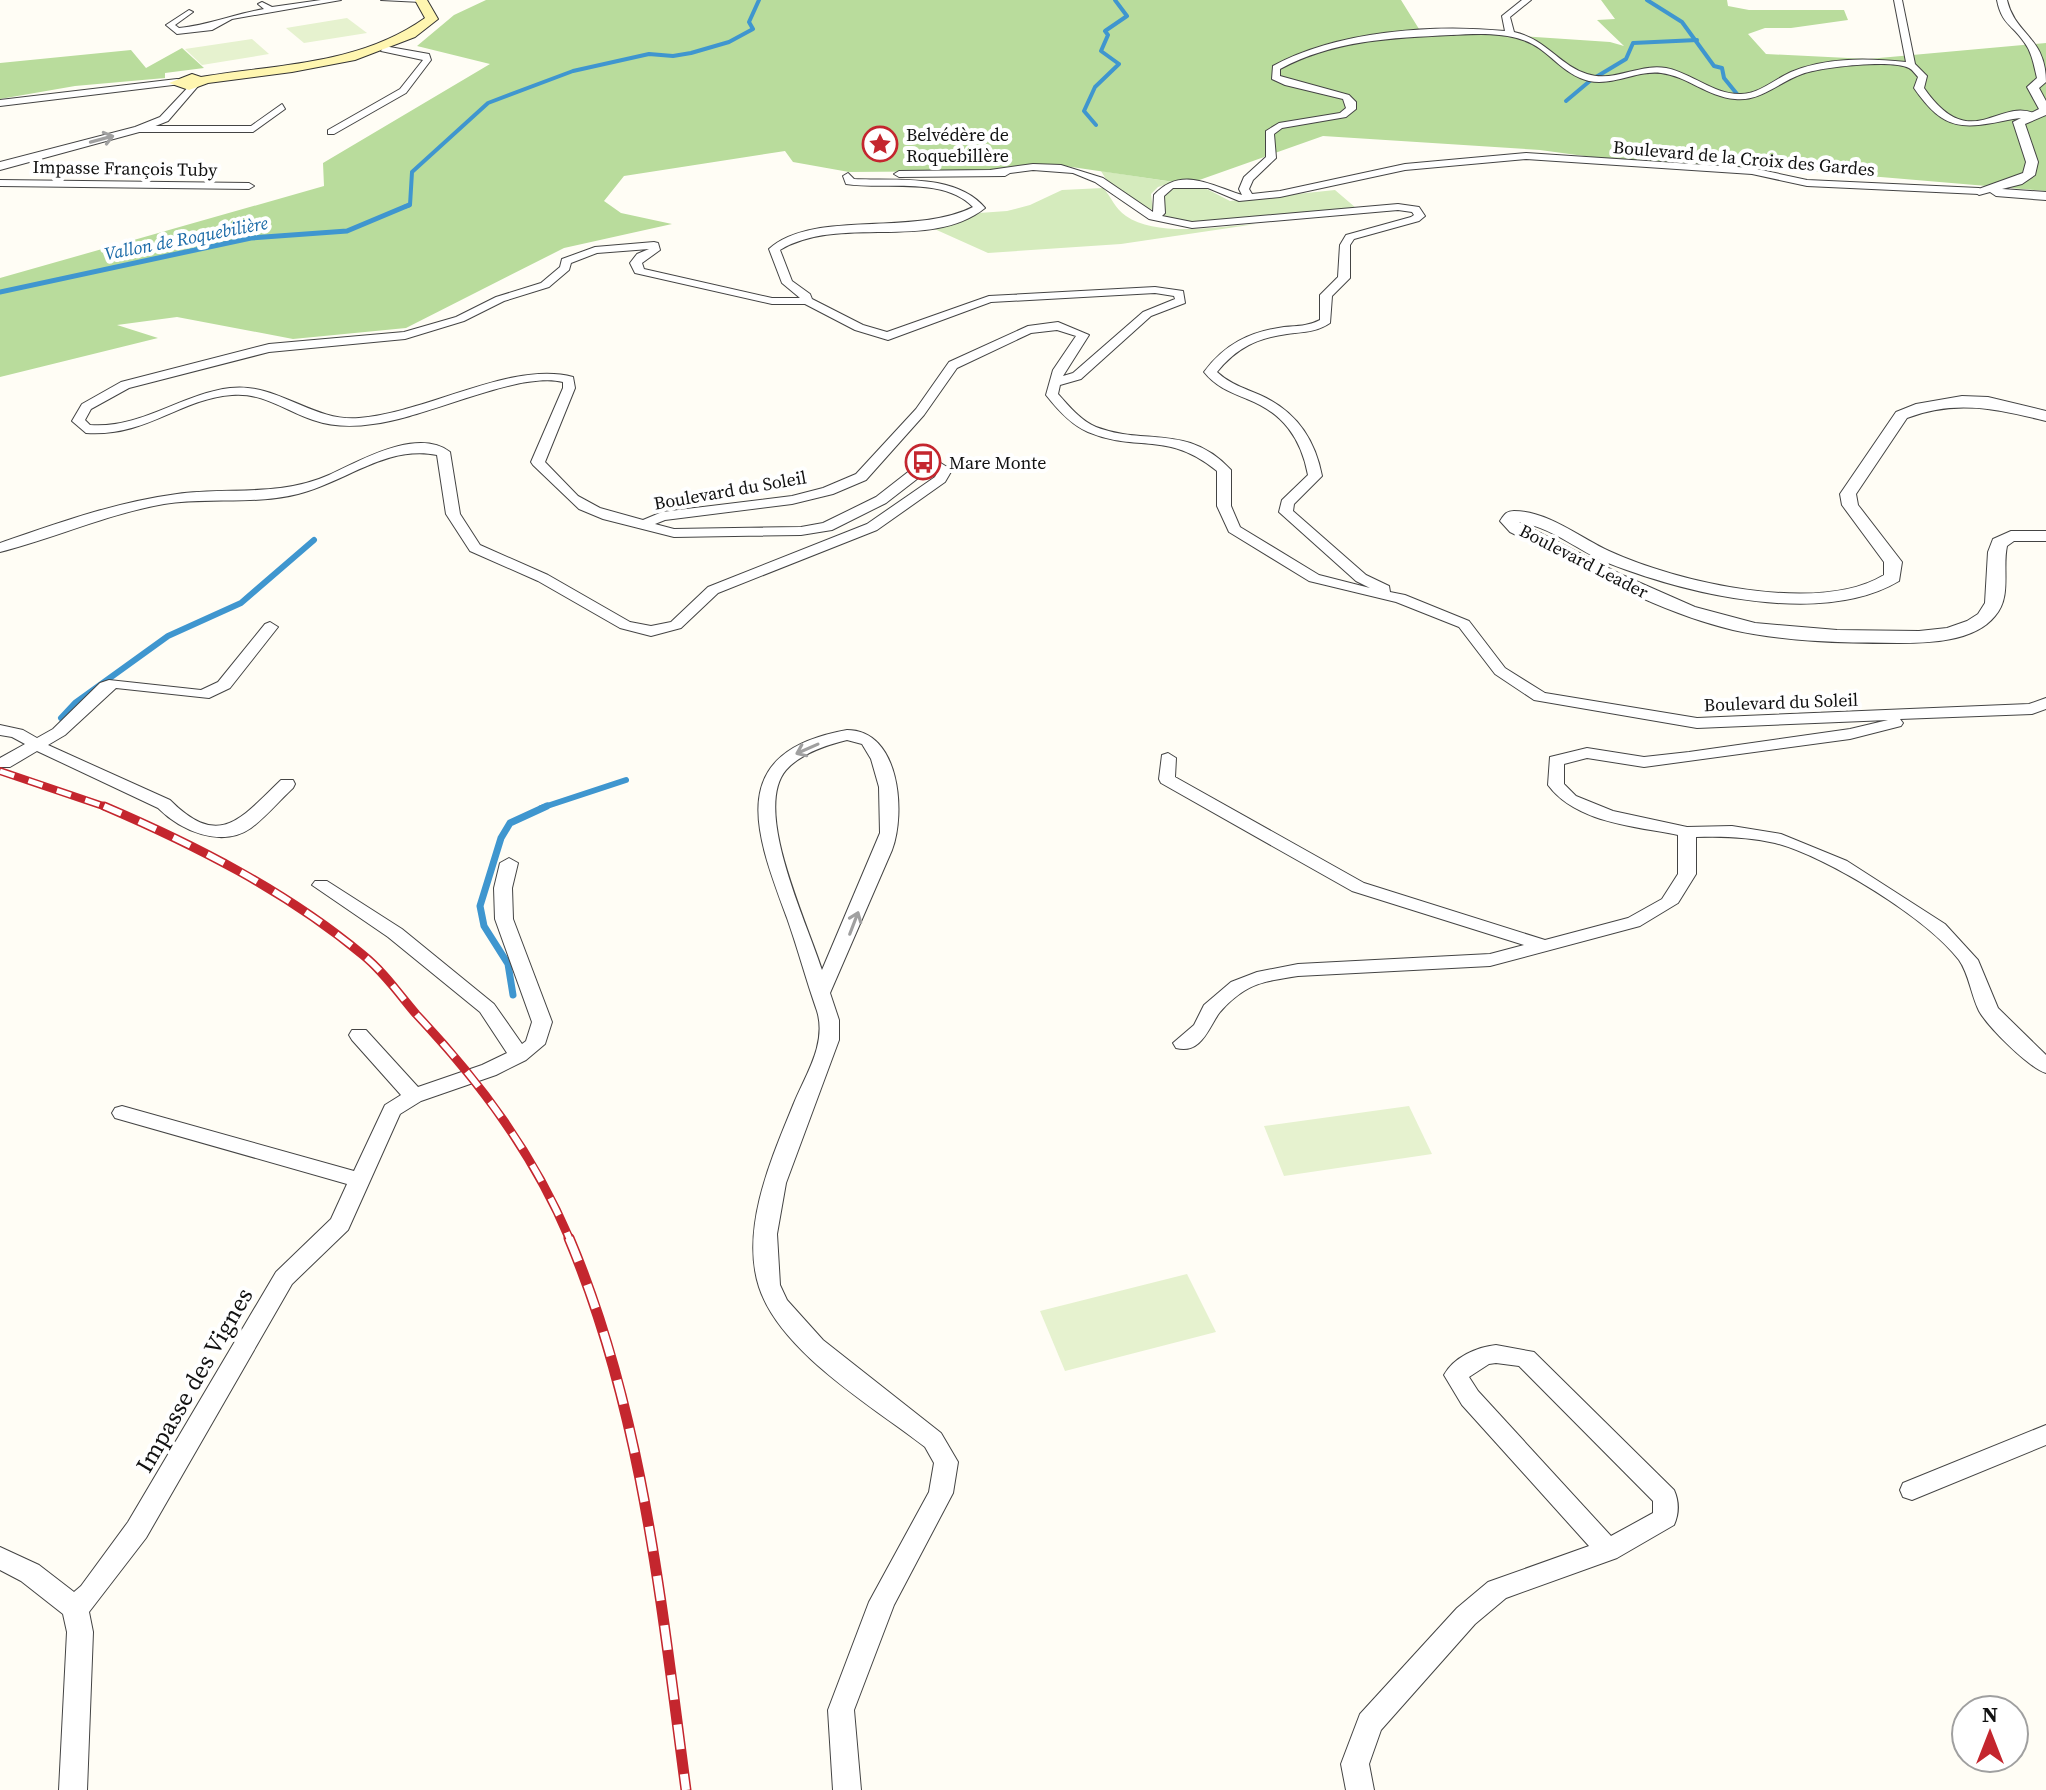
<svg xmlns="http://www.w3.org/2000/svg" width="2046" height="1790" viewBox="0 0 2046 1790" font-family="'Source Serif 4',serif">
  <rect width="100%" height="100%" fill="#fffdf5"/>
  <!-- green -->
  <g fill="#d5ebbd">
    <path d="M1101 171 1173 182 1158 187 1151 194 1153 209 1148 210 1107 181Z"/>
    <path d="M1201 186 1230 201 1335 190 1356 208 1183 224 1164 217 1163 203 1167 190 1176 187Z"/>
    <path d="M1103 188C1111 196 1115 209 1126 216 1157 238 1220 226 1256 224L1121 244 988 253 930 227 969 218 979 213 1007 211 1030 205 1062 190Z"/>
  </g>
  <!-- forest -->
  <g fill="#b9dc9c">
    <path d="M486 0H1401L1419 29 1610 42 1624 46 1597 20 1615 19 1601 0H1727L1728 6 1749 10H1844L1848 20 1791 28H1765L1748 34 1766 54 1868 59 2046 43V191L1798 170 1636 163 1540 150 1323 136 1188 184 1051 164 978 171 849 172 793 162 785 151 624 176 604 201 621 213 672 224 564 248 406 328 293 339 177 317 117 325 158 338 0 377V278L324 186 323 163 490 64 417 46 454 15Z"/>
    <path d="M182 48 204 68 165 73V78L75 86 0 99V63L131 50 146 68Z"/>
  </g>
  <!-- pitch -->
  <g fill="#e6f2cf">
    <path d="M347 18 367 33 304 43 286 28Z"/>
    <path d="M252 39 269 54 202 65 185 49Z"/>
    <path d="M1409 1106 1432 1154 1284 1176 1264 1126Z"/>
    <path d="M1187 1274 1216 1332 1065 1371 1040 1311Z"/>
  </g>
  <g fill="none" stroke-linecap="round" stroke-linejoin="round">
    <!-- stream-far3 -->
    <g stroke="#3f96cf" stroke-width="4">
      <path d="M1647 0 1682 22 1714 66 1722 68 1724 78 1737 94"/>
      <path d="M1596 77 1626 59 1633 43 1697 40"/>
      <path d="M1566 101 1591 80"/>
      <path d="M1096 125 1084 111 1095 87 1119 64 1101 51 1108 35 1105 31 1127 16 1115 0"/>
      <path d="M404 207 410 205 412 172 488 103 573 71 649 54 673 56 691 53 729 42 753 29 749 22 759 0"/>
    </g>
    <!-- stream-far2 -->
    <path stroke="#3f96cf" stroke-width="5" d="M0 292 251 238 347 231 409 205"/>
    <!-- stream-far1 -->
    <g stroke="#3f96cf" stroke-width="6">
      <path d="M61 718 75 703 168 636 241 603 314 540"/>
      <path d="M541 808 626 780"/>
    </g>
    <!-- stream -->
    <path stroke="#3f96cf" stroke-width="7" d="M513 995 508 964 484 926 480 906 501 838 510 823 547 806"/>
    <!-- minor casing -->
    <g stroke="#444" stroke-width="2">
      <g id="minor">
        <path d="M321 0H341L232 19 212 30 177 34 166 25 189 10 193 12 175 25 179 28C209 25 234 14 264 9L258 4 262 2 272 7Z"/>
        <path d="M381 0H425L421 2Z"/>
        <path d="M1522 0H1531L1510 17 1514 32C1546 39 1559 65 1587 74 1614 83 1639 63 1666 68 1692 73 1714 95 1741 94 1759 94 1775 79 1791 72 1826 57 1868 58 1906 62L1894 0H1902L1915 64 1927 76 1924 88C1972 157 1999 94 2038 115 2031 119 2022 117 2013 119 1964 129 1945 133 1914 88L1918 77C1915 74 1913 70 1909 68 1892 59 1821 67 1802 74 1779 82 1760 102 1735 99 1708 97 1687 76 1661 73 1637 70 1614 86 1589 81 1562 75 1548 48 1523 40 1500 32 1474 34 1451 35 1391 38 1334 40 1280 69V76L1349 95 1356 102V109L1346 117 1282 128 1274 134 1276 158 1253 180 1249 189 1252 194 1280 191 1405 164 1526 153 1752 168 1807 180 1979 188 1984 191 1979 194 1807 186 1752 174 1526 159 1405 170 1280 197 1239 201 1208 188H1173L1164 196 1165 213 1162 216 1192 222 1398 204 1419 207 1425 216 1419 221 1354 239 1350 245V278L1332 296 1330 323C1317 332 1303 332 1287 334 1257 338 1236 348 1217 372 1230 384 1244 388 1260 395 1296 411 1315 439 1322 476L1294 504 1293 511 1366 575 1389 586 1390 592 1405 595 1469 621 1505 668 1545 693 1697 718 2029 704 2046 698V709L2032 714 1900 719 1903 723 1901 726 1850 739 1644 767 1587 758 1564 764V784L1576 796 1613 811 1687 827 1732 826 1781 834 1847 861 1945 924 1978 960 1998 1008 2046 1055V1073C2029 1068 1988 1027 1979 1011 1971 995 1969 974 1959 960 1927 918 1826 856 1775 843 1749 837 1722 836 1696 837V874L1678 903 1640 926 1490 966 1298 976C1280 979 1259 981 1244 991 1236 996 1226 1005 1220 1012 1209 1026 1202 1055 1176 1048L1173 1043 1194 1025 1204 1005 1231 982 1257 972 1298 964 1490 954 1524 945 1352 891 1161 783 1159 779 1162 755 1168 753 1176 758 1175 777 1364 883 1545 940 1628 918 1662 899 1678 874V835C1635 826 1576 823 1548 785L1550 757 1587 748 1644 757 1689 752 1850 729 1888 720 1697 728 1534 700 1495 674 1459 627 1396 602 1309 581 1229 532 1217 506V471C1167 430 1138 453 1088 432 1071 425 1057 409 1046 395L1053 370 1076 336 1057 330 1031 333 957 368 924 415 866 480 833 494 792 504 665 520 655 524 674 529 801 527 823 523 876 497 917 465 939 462 952 470 945 482 877 530 718 593 681 628 651 636 620 628 538 581 470 551 446 514 437 455C386 445 346 482 298 494 255 505 208 497 164 504 107 514 55 538 0 552V543C58 523 116 502 177 494 229 487 280 497 329 475 360 461 417 427 450 452L460 514 480 545 548 575 630 622 651 626 671 622 708 587 867 524 935 477 938 471 926 472 886 503 832 530 801 535 674 537 603 519 579 509 533 465 531 462 563 388V382C517 371 427 418 373 424 353 427 333 427 313 420 286 411 262 392 232 395 179 399 147 437 86 433L72 421 82 404 121 382 269 344 404 332 456 317 496 297 541 283 560 267 562 259 595 247 654 242 658 243 660 250 642 263 644 269 772 298H800L782 283 769 249C813 209 914 237 973 207 943 176 885 190 846 184L843 176 848 173 854 179C895 181 956 173 985 208 930 252 839 214 780 250L792 281 810 294 812 299 863 325 887 332 989 296 1155 287 1183 291 1185 303 1151 316 1081 379 1060 385 1058 394C1069 406 1081 421 1096 427 1145 446 1188 423 1231 470V506L1240 527 1319 575 1370 588 1356 581 1279 512 1282 500 1308 475C1301 438 1283 413 1247 399 1230 392 1216 387 1204 372 1225 344 1249 332 1284 327 1296 326 1309 326 1320 320V295L1338 277 1340 245 1346 235 1411 217 1414 215 1412 212 1398 210 1192 228 1149 219 1095 182 1073 173 1033 170 1010 173 1005 176 899 177 894 174 899 171 990 170 1033 164 1061 165 1103 178 1153 212 1154 195C1181 165 1212 186 1242 195L1239 189 1244 177 1266 157V131L1279 123 1340 113 1346 108 1343 99 1285 85 1272 79 1273 66C1337 31 1432 24 1505 31L1502 16ZM649 249 637 254 630 263 635 273 772 304H805L855 330 888 340 991 302 1155 293 1174 296 1175 299 1143 312 1073 373 1063 376 1089 335 1058 322 1028 326 949 362 916 409 856 474 823 488 792 496 662 512 643 520 600 508 578 496 545 462 575 388 573 377C513 360 427 413 359 418 312 422 277 382 230 388 181 394 141 429 90 425L85 420 91 409 129 388 269 352 405 339 464 321 504 301 549 287 569 270 571 263 597 253Z"/>
        <path d="M384 46 429 54 431 60 406 93 334 134H328V130L400 89 423 60 381 51Z"/>
        <path d="M282 104 285 109 253 132H139L134 129 139 126H251Z"/>
        <path d="M0 180 249 183 254 186 249 189 0 186Z"/>
        <path d="M270 622 278 627 230 688 209 698 116 688 65 735 48 745 170 800C220 850 241 818 281 780H293L295 784 293 788C280 800 266 817 251 828 221 849 180 830 158 808L37 751 10 767H0V758L25 744 12 737 0 735V725L23 730 37 738 53 729 100 683 109 680 201 690 218 682 265 624Z"/>
        <path d="M847 730C900 730 906 813 892 850L830 993 839 1020V1040L786 1183 777 1234 780 1285 787 1300 823 1340 941 1433 958 1462 953 1493 894 1605 854 1710 861 1790H833L828 1710 869 1602 929 1492 934 1463 925 1447C872 1406 780 1352 759 1287 740 1228 772 1157 794 1103 806 1074 827 1043 817 1011 806 980 798 949 787 918 755 832 724 752 847 730ZM847 740 862 744 871 759 879 787 880 833 822 970C808 924 752 810 786 770 801 753 827 745 847 740Z"/>
        <path d="M509 858 518 863 512 888 513 919 552 1022 545 1044 526 1060 496 1075 421 1101 400 1114 348 1230 292 1284 146 1538 89 1612 93 1632 87 1790H59L67 1632 63 1614 21 1581 0 1570V1547L39 1565 74 1592 81 1586 128 1522 276 1272 331 1219 347 1184 115 1118 112 1113 115 1108 122 1106 354 1171 385 1105 401 1095 352 1040 349 1035 352 1030H366L418 1087 482 1065 507 1053 480 1012 388 937 312 885 315 881H327L402 929 494 1004 522 1044 526 1041 532 1022 495 919 494 888 500 863Z"/>
        <path d="M1496 1345 1534 1352 1674 1490C1679 1501 1679 1514 1674 1525L1617 1558 1506 1598 1475 1624 1381 1730 1369 1764 1374 1790H1346L1341 1764 1360 1714 1457 1608 1488 1582 1589 1546 1462 1405 1444 1375C1454 1357 1477 1347 1496 1345ZM1496 1363 1519 1366 1653 1501V1513L1611 1536 1478 1391 1469 1377 1489 1364Z"/>
        <path d="M2046 1425V1445L1912 1500 1903 1497 1900 1490 1903 1483Z"/>
      </g>
    </g>
    <!-- tertiary casing -->
    <g stroke="#444" stroke-width="2">
      <g id="tertiary">
        <path d="M1997 0H2007C2015 35 2046 37 2046 82L2039 88 2046 101V115L2025 124 2038 162 2035 175 2022 184 2002 189 2046 192V200L1996 196 1990 192 1979 195 1973 191 2023 173 2026 162 2013 122 2039 109 2027 87 2037 78C2034 66 2032 52 2024 42 2012 24 2002 25 1997 0Z"/>
        <path d="M177 79 181 80V84L0 106V100Z"/>
        <path d="M193 82 199 85 168 121 143 131 0 170V162L135 127 160 117Z"/>
        <path d="M1962 396 1988 397 2046 411V421C1998 409 1955 399 1907 418L1856 494 1858 505 1902 562 1899 581C1822 627 1687 594 1608 563 1578 551 1552 527 1519 522L1620 574 1695 607 1755 623 1837 630 1919 631 1947 628 1967 621 1978 614 1985 603 1988 552 1993 539 2011 531H2046V541H2014L2007 546C2002 569 2012 597 1995 616 1974 642 1928 643 1898 643 1843 643 1787 642 1733 630 1654 611 1582 568 1510 532L1500 521C1504 515 1506 511 1514 511 1548 511 1579 537 1609 551 1676 582 1818 615 1884 575V562L1842 505 1840 494 1896 412 1916 404Z"/>
      </g>
    </g>
    <!-- secondary casing -->
    <g stroke="#333" stroke-width="2">
      <path id="secondary" d="M415 0H427L438 19 415 37 355 60 292 72 208 83 189 90 169 83 192 74 201 77C278 64 359 65 425 18Z"/>
    </g>
    <!-- minor -->
    <use href="#minor" fill="#fff" fill-rule="evenodd"/>
    <!-- tertiary -->
    <use href="#tertiary" fill="#fff" fill-rule="evenodd"/>
    <!-- secondary -->
    <use href="#secondary" fill="#fff6b0" fill-rule="evenodd"/>
    <!-- rail-far2 casing -->
    <g stroke="#c4262e" stroke-width="8">
      <path id="rail-far2" d="M0 771 109 808"/>
    </g>
    <!-- rail-far1 casing -->
    <g stroke="#c4262e" stroke-width="9">
      <path id="rail-far1" d="M104 806C195 845 286 891 363 955 384 972 399 994 416 1014 480 1082 533 1153 570 1240"/>
    </g>
    <!-- rail casing -->
    <g stroke="#c4262e" stroke-width="11">
      <path id="rail" d="M569 1238C643 1413 661 1603 686 1790"/>
    </g>
    <!-- rail-far2 -->
    <use href="#rail-far2" stroke="#fff" stroke-width="5" stroke-dasharray="15" stroke-linecap="butt"/>
    <!-- rail-far1 -->
    <use href="#rail-far1" stroke="#fff" stroke-width="6" stroke-dasharray="19" stroke-linecap="butt"/>
    <!-- rail -->
    <use href="#rail" stroke="#fff" stroke-width="8" stroke-dasharray="25" stroke-linecap="butt"/>
  </g>
  <!-- one-way arrows -->
  <defs><path id="oneway-shaft" d="M-6 0H5M1.5-3L5.5 0L1.5 3" fill="none" stroke-width="1.6" stroke-linecap="round" stroke-linejoin="round" transform="scale(2)"/></defs>
  <g stroke="#a0a0a0">
    <use href="#oneway-shaft" transform="translate(102 139) rotate(-15)"/>
    <use href="#oneway-shaft" transform="translate(807 749) rotate(156)"/>
    <use href="#oneway-shaft" transform="translate(854 923) rotate(-69)"/>
  </g>
  <!-- icons -->
  <defs>
    <g id="sight-ring" transform="scale(1.8)"><circle r="9.5" fill="#fff" stroke="#c4262e" stroke-width="1.5"/><path d="M0-6L1.8-2.2L6-1.7L2.9 1.2L3.7 5.4L0 3.3L-3.7 5.4L-2.9 1.2L-6-1.7L-1.8-2.2Z" fill="#c4262e"/></g>
    <g id="bus-ring" transform="scale(1.8)"><circle r="9.5" fill="#fff" stroke="#c4262e" stroke-width="1.5"/><path d="M-5-6H5V4H4V6H2V4H-2V6H-4V4H-5ZM-3.5-4V0h7V-4ZM-3.5 1.2v1.5H-2V1.2ZM2 1.2v1.5H3.5V1.2Z" fill="#c4262e"/></g>
  </defs>
  <g fill-rule="evenodd">
    <use href="#sight-ring" x="880" y="144"/>
    <use href="#bus-ring" x="923" y="462"/>
  </g>
  <g text-anchor="middle" dominant-baseline="central" stroke-width="8" stroke-linejoin="round" paint-order="stroke">
    <!-- far-poi labels -->
    <g font-size="18" fill="#111" stroke="#fff" text-anchor="start">
      <text x="906" y="134">Belvédère de<tspan x="906" dy="21">Roquebillère</tspan></text>
      <text x="949" y="462">Mare Monte</text>
    </g>
    <!-- far-street labels -->
    <g font-size="18" fill="#111" stroke="#fff">
      <text transform="translate(1744 158) rotate(5)">Boulevard de la Croix des Gardes</text>
      <text transform="translate(125 168) rotate(1)">Impasse François Tuby</text>
      <text transform="translate(730 490) rotate(-10)">Boulevard du Soleil</text>
      <text transform="translate(1584 561) rotate(27)">Boulevard Leader</text>
      <text transform="translate(1781 702) rotate(-2)">Boulevard du Soleil</text>
    </g>
    <!-- far-water labels -->
    <g font-size="18" font-style="italic" fill="#1768a6" stroke="#fff">
      <text transform="translate(186 238) rotate(-11)">Vallon de Roquebilière</text>
    </g>
    <!-- near-street labels -->
    <g font-size="24" fill="#111" stroke="#fff">
      <text transform="translate(194 1380) rotate(-60)">Impasse des Vignes</text>
    </g>
  </g>
  <!-- north arrow -->
  <g transform="translate(1990 1734)"><circle r="38" fill="#ffffff" stroke="#a0a0a0" stroke-width="2"/>
  <path d="M0-6L14 30L0 20L-14 30Z" fill="#c4262e"/>
  <text y="-12" font-size="22" font-weight="bold" text-anchor="middle" fill="#111111">N</text>
  </g>
</svg>
